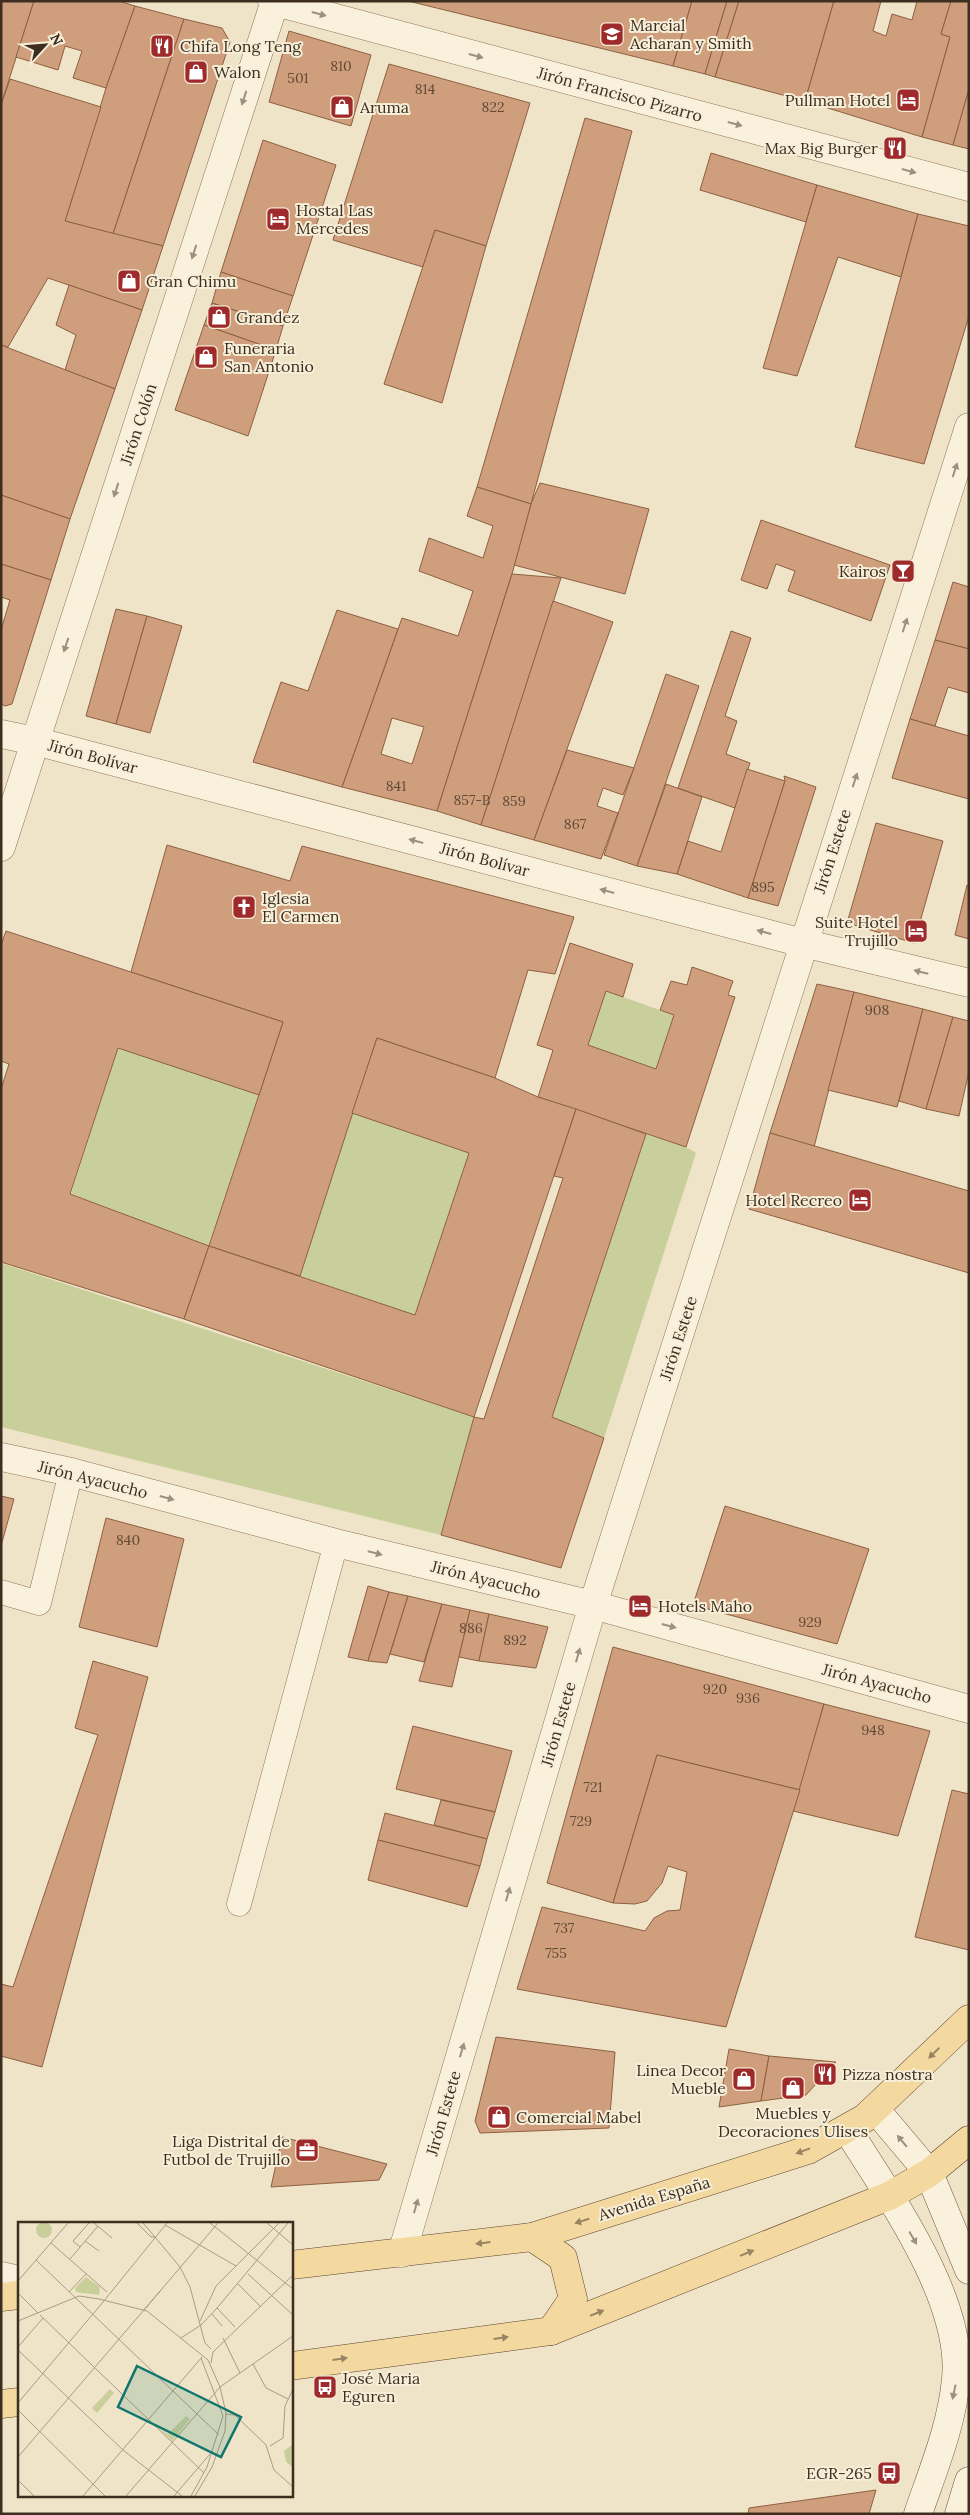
<svg xmlns="http://www.w3.org/2000/svg" width="970" height="2515" viewBox="0 0 970 2515" font-family="Lora,serif">
  <rect width="100%" height="100%" fill="#f0e4c8"/>
  <!-- green -->
  <g fill="#c9cf9b">
    <path d="M606 991 674 1015 656 1069 588 1045Z"/>
    <path d="M118 1048 259 1095 209 1246 71 1194Z"/>
    <path d="M352 1113 469 1153 415 1315 300 1276Z"/>
    <path d="M646 1134 686 1147 696 1153 604 1438 552 1417Z"/>
    <path d="M1 1263 474 1417 441 1535 1 1427Z"/>
  </g>
  <!-- building -->
  <g fill="#cf9f7d" stroke="#8d5f41" fill-rule="evenodd">
    <path d="M1 1H34L1 105Z"/>
    <path d="M34 1H119L135 6 106 88 73 78 82 51 65 46 58 70 16 57Z"/>
    <path d="M408 1H692L673 66Z"/>
    <path d="M692 1H727L705 74 673 66Z"/>
    <path d="M727 1H739L715 77 705 74Z"/>
    <path d="M739 1H834L805 101 715 77Z"/>
    <path d="M834 1H881L873 31 886 36 892 14 912 20 917 1H951L941 34 950 37 922 137 805 101Z"/>
    <path d="M951 1H969V89L953 145 922 137 950 37 941 34Z"/>
    <path d="M135 6 184 19 113 234 65 221 106 88Z"/>
    <path d="M184 19 222 28 230 42 163 246 113 234Z"/>
    <path d="M289 31 371 55 351 126 269 102Z"/>
    <path d="M389 64 530 103 486 246 435 230 423 267 333 240Z"/>
    <path d="M10 79 101 107 65 221 163 246 142 310 48 278 8 347 1 345V105Z"/>
    <path d="M969 89V149L953 145Z"/>
    <path d="M585 118 632 131 531 504 477 487Z"/>
    <path d="M263 140 336 165 293 296 221 272Z"/>
    <path d="M711 153 817 185 806 222 700 190Z"/>
    <path d="M817 185 918 214 901 277 838 257 797 376 763 368Z"/>
    <path d="M918 214 969 226V316L924 464 855 447Z"/>
    <path d="M435 230 486 246 442 403 384 384Z"/>
    <path d="M221 272 293 296 283 326 212 303Z"/>
    <path d="M69 285 142 310 115 389 65 370 76 335 56 325Z"/>
    <path d="M212 303 283 326 276 350 204 325Z"/>
    <path d="M204 325 276 350 248 436 175 410Z"/>
    <path d="M1 345 115 389 70 519 1 495Z"/>
    <path d="M540 483 649 509 625 594 514 565 531 504Z"/>
    <path d="M477 487 531 504 512 574 437 811 342 787 402 618 458 636 473 591 419 571 429 538 483 558 493 526 467 516ZM392 718 424 727 412 764 381 754Z"/>
    <path d="M1 495 70 519 51 580 1 564Z"/>
    <path d="M761 520 890 565 871 621 788 591 795 571 776 564 767 589 741 580Z"/>
    <path d="M1 564 51 580 12 704 5 706 1 704V630L10 600 1 597Z"/>
    <path d="M512 574 561 578 481 825 437 811Z"/>
    <path d="M953 582 969 587V649L935 640Z"/>
    <path d="M553 601 613 622 534 840 481 825Z"/>
    <path d="M116 609 147 616 116 724 86 716Z"/>
    <path d="M337 610 398 629 342 787 253 762 281 682 308 691Z"/>
    <path d="M147 616 182 626 150 733 116 724Z"/>
    <path d="M731 631 751 638 725 716 737 721 726 754 750 763 735 808 678 788Z"/>
    <path d="M935 640 969 649V693L948 687 935 726 910 719Z"/>
    <path d="M666 674 699 686 637 866 604 855Z"/>
    <path d="M910 719 969 736V799L892 778Z"/>
    <path d="M567 750 634 768 623 795 603 788 597 806 618 813 601 859 534 840Z"/>
    <path d="M747 769 785 781 748 898 677 874 688 841 721 852Z"/>
    <path d="M784 776 816 787 778 906 748 898 785 781Z"/>
    <path d="M666 784 702 797 677 874 637 866Z"/>
    <path d="M876 823 943 841 914 943 847 923Z"/>
    <path d="M167 845 290 881 302 846 574 917 555 974 528 970 495 1078 377 1038 300 1276 209 1246 283 1022 131 972Z"/>
    <path d="M967 885 969 886V939L955 935Z"/>
    <path d="M6 931 283 1022 259 1095 118 1048 70 1194 209 1246 184 1319 1 1262V1089L9 1064 1 1061V945Z"/>
    <path d="M570 943 633 964 623 997 606 991 588 1045 656 1069 674 1015 660 1010 671 981 687 985 692 967 733 981 728 995 735 997 686 1147 538 1097 553 1050 537 1045Z"/>
    <path d="M817 984 854 992 814 1147 770 1133Z"/>
    <path d="M854 992 923 1009 897 1107 828 1090Z"/>
    <path d="M923 1009 953 1017 926 1109 899 1101Z"/>
    <path d="M953 1017 969 1021V1071L959 1116 926 1109Z"/>
    <path d="M377 1038 495 1078 538 1097 576 1109 474 1417 184 1319 209 1246 415 1315 469 1153 352 1113Z"/>
    <path d="M576 1109 646 1134 552 1417 604 1438 561 1568 441 1535 474 1417 484 1419 563 1178 554 1176Z"/>
    <path d="M770 1133 969 1191V1273L749 1209Z"/>
    <path d="M1 1496 14 1499 1 1546Z"/>
    <path d="M725 1506 869 1549 837 1644 693 1605Z"/>
    <path d="M106 1518 184 1539 157 1647 79 1627Z"/>
    <path d="M368 1586 389 1592 368 1661 348 1657Z"/>
    <path d="M389 1592 408 1596 387 1663 368 1661Z"/>
    <path d="M408 1596 442 1604 424 1662 390 1654Z"/>
    <path d="M442 1604 470 1610 452 1687 419 1681Z"/>
    <path d="M470 1610 489 1614 479 1661 459 1657Z"/>
    <path d="M489 1614 548 1627 536 1668 479 1661Z"/>
    <path d="M613 1647 824 1704 800 1790 657 1755 613 1903 547 1883Z"/>
    <path d="M93 1661 148 1677 42 2067 1 2056V1984L13 1987 98 1735 75 1728Z"/>
    <path d="M824 1704 930 1731 898 1836 793 1811Z"/>
    <path d="M413 1726 512 1751 495 1812 396 1789Z"/>
    <path d="M657 1755 800 1790 726 2027 517 1989 542 1907 645 1931 654 1918 667 1911 680 1910 687 1872 668 1866 662 1883 647 1901 635 1904 613 1903Z"/>
    <path d="M952 1790 969 1794V1950L915 1937Z"/>
    <path d="M441 1800 495 1812 487 1839 434 1825Z"/>
    <path d="M385 1813 487 1839 480 1866 378 1840Z"/>
    <path d="M378 1840 480 1866 467 1907 368 1880Z"/>
    <path d="M496 2037 615 2052 609 2128 480 2133 475 2121Z"/>
    <path d="M729 2049 769 2056 761 2101 719 2107Z"/>
    <path d="M769 2056 836 2062 806 2095 761 2101Z"/>
    <path d="M282 2137 387 2164 379 2180 271 2187Z"/>
    <path d="M876 2490 869 2514H748L749 2508Z"/>
  </g>
  <g fill="none" stroke-linecap="round" stroke-linejoin="round">
    <!-- service casing -->
    <g stroke="#8d765c" stroke-width="25">
      <g id="service">
        <path d="M1 1592 39 1603 71 1472"/>
        <path d="M239 1904 336 1543"/>
      </g>
    </g>
    <!-- pedestrian casing -->
    <g stroke="#8d765c" stroke-width="29">
      <path id="pedestrian" d="M272 1 969 187"/>
    </g>
    <!-- minor casing -->
    <g stroke="#8d765c" stroke-width="29">
      <g id="minor">
        <path d="M1 847 275 1"/>
        <path d="M1 1457 71 1472 336 1543 593 1605 969 1709"/>
        <path d="M402 2253 593 1605 969 427"/>
        <path d="M1 2276 19 2280"/>
      </g>
    </g>
    <!-- tertiary casing -->
    <g stroke="#8d765c" stroke-width="29">
      <path id="tertiary" d="M1 734 35 741 803 943 969 983"/>
    </g>
    <!-- secondary casing -->
    <g stroke="#6f573f" stroke-width="29">
      <g id="secondary">
        <path d="M875 2109 929 2173 969 2270"/>
        <path d="M847 2129C888 2195 964 2299 956 2379 952 2425 933 2470 918 2514"/>
        <path d="M959 2514 969 2481"/>
      </g>
    </g>
    <!-- primary casing -->
    <g stroke="#5b4430" stroke-width="29">
      <g id="primary">
        <path d="M532 2237 563 2258 573 2299 551 2331"/>
        <path d="M291 2265 532 2237 808 2150 865 2118 969 2019"/>
        <path d="M1 2297 19 2295"/>
        <path d="M291 2366 551 2331 889 2196 929 2173 969 2140"/>
        <path d="M1 2404 19 2402"/>
      </g>
    </g>
    <!-- service -->
    <use href="#service" stroke="#faf1dc" stroke-width="24"/>
    <!-- pedestrian -->
    <use href="#pedestrian" stroke="#faf1dc" stroke-width="28"/>
    <!-- minor -->
    <use href="#minor" stroke="#faf1dc" stroke-width="28"/>
    <!-- tertiary -->
    <use href="#tertiary" stroke="#faf1dc" stroke-width="28"/>
    <!-- secondary -->
    <use href="#secondary" stroke="#faf1dc" stroke-width="28"/>
    <!-- primary -->
    <use href="#primary" stroke="#f3d9a0" stroke-width="28"/>
  </g>
  <!-- one-way arrows -->
  <defs><path id="oneway-solid" d="M-6-.8H1V-3.2L6.5 0L1 3.2V.8H-6Z" transform="scale(1.25)"/></defs>
  <g fill="#9c907e">
    <use href="#oneway-solid" transform="translate(319 14) rotate(15)"/>
    <use href="#oneway-solid" transform="translate(476 56) rotate(15)"/>
    <use href="#oneway-solid" transform="translate(244 98) rotate(108)"/>
    <use href="#oneway-solid" transform="translate(735 124) rotate(15)"/>
    <use href="#oneway-solid" transform="translate(909 171) rotate(15)"/>
    <use href="#oneway-solid" transform="translate(194 252) rotate(108)"/>
    <use href="#oneway-solid" transform="translate(955 470) rotate(-72)"/>
    <use href="#oneway-solid" transform="translate(116 490) rotate(108)"/>
    <use href="#oneway-solid" transform="translate(905 625) rotate(-72)"/>
    <use href="#oneway-solid" transform="translate(66 645) rotate(108)"/>
    <use href="#oneway-solid" transform="translate(855 780) rotate(-72)"/>
    <use href="#oneway-solid" transform="translate(416 841) rotate(-165)"/>
    <use href="#oneway-solid" transform="translate(607 891) rotate(-165)"/>
    <use href="#oneway-solid" transform="translate(764 932) rotate(-165)"/>
    <use href="#oneway-solid" transform="translate(921 972) rotate(-166)"/>
    <use href="#oneway-solid" transform="translate(167 1498) rotate(15)"/>
    <use href="#oneway-solid" transform="translate(375 1553) rotate(14)"/>
    <use href="#oneway-solid" transform="translate(669 1626) rotate(15)"/>
    <use href="#oneway-solid" transform="translate(578 1655) rotate(-74)"/>
    <use href="#oneway-solid" transform="translate(508 1894) rotate(-74)"/>
    <use href="#oneway-solid" transform="translate(462 2050) rotate(-74)"/>
    <use href="#oneway-solid" transform="translate(902 2141) rotate(-130)"/>
    <use href="#oneway-solid" transform="translate(416 2206) rotate(-74)"/>
    <use href="#oneway-solid" transform="translate(913 2238) rotate(60)"/>
    <use href="#oneway-solid" transform="translate(954 2392) rotate(102)"/>
  </g>
  <g fill="#988460">
    <use href="#oneway-solid" transform="translate(934 2053) rotate(136)"/>
    <use href="#oneway-solid" transform="translate(803 2151) rotate(160)"/>
    <use href="#oneway-solid" transform="translate(582 2221) rotate(163)"/>
    <use href="#oneway-solid" transform="translate(483 2243) rotate(173)"/>
    <use href="#oneway-solid" transform="translate(747 2253) rotate(-22)"/>
    <use href="#oneway-solid" transform="translate(597 2313) rotate(-22)"/>
    <use href="#oneway-solid" transform="translate(501 2338) rotate(-8)"/>
    <use href="#oneway-solid" transform="translate(340 2359) rotate(-8)"/>
  </g>
  <!-- icons -->
  <defs>
    <g id="school-square" transform="scale(1.25)"><rect x="-9" y="-9" width="18" height="18" rx="4" fill="#9e2a2b" stroke="#f7eed8"/><path d="M0-5L7-2L0 1L-7-2ZM-4 1L0 2.5L4 1V4Q0 6-4 4Z" fill="#fff"/></g>
    <g id="restaurant-square" transform="scale(1.25)"><rect x="-9" y="-9" width="18" height="18" rx="4" fill="#9e2a2b" stroke="#f7eed8"/><path d="M-5-6h1v4h1v-4h1v4h1v-4h1v5L-1.5 .5V6h-2V.5L-5-1ZM5-6V6H3V1.5H1.5Q1.5-4 5-6Z" fill="#fff"/></g>
    <g id="shop-square" transform="scale(1.25)"><rect x="-9" y="-9" width="18" height="18" rx="4" fill="#9e2a2b" stroke="#f7eed8"/><path d="M-5-2.5h2.3a2.7 3.5 0 0 1 5.4 0H5L5.5 6h-11ZM-1.5-2.5h3a1.5 2.3 0 0 0-3 0Z" fill="#fff"/></g>
    <g id="hotel-square" transform="scale(1.25)"><rect x="-9" y="-9" width="18" height="18" rx="4" fill="#9e2a2b" stroke="#f7eed8"/><path d="M-6-4.5h1.5V1H6V5H4.5V3h-9V5H-6ZM-4 0a1.8 1.8 0 1 1 3.6 0ZM.5 0V-2.5h3Q6-2.5 6 0Z" fill="#fff"/></g>
    <g id="bar-square" transform="scale(1.25)"><rect x="-9" y="-9" width="18" height="18" rx="4" fill="#9e2a2b" stroke="#f7eed8"/><path d="M-6-5H6L.8 .8V4.5H3.5V6h-7V4.5H-.8V.8Z" fill="#fff"/></g>
    <g id="church-square" transform="scale(1.25)"><rect x="-9" y="-9" width="18" height="18" rx="4" fill="#9e2a2b" stroke="#f7eed8"/><path d="M-1.2-6h2.4v3.5h3.3v2.4h-3.3V6h-2.4V-.1h-3.3v-2.4h3.3Z" fill="#fff"/></g>
    <g id="office-square" transform="scale(1.25)"><rect x="-9" y="-9" width="18" height="18" rx="4" fill="#9e2a2b" stroke="#f7eed8"/><path d="M-6-3h4V-5.5h4V-3h4V5H-6ZM-1-4.5V-3h2v-1.5ZM-6 0V1H6V0Z" fill="#fff"/></g>
    <g id="bus-square" transform="scale(1.25)"><rect x="-9" y="-9" width="18" height="18" rx="4" fill="#9e2a2b" stroke="#f7eed8"/><path d="M-5-6H5V4H4V6H2V4H-2V6H-4V4H-5ZM-3.5-4V0h7V-4ZM-3.5 1.2v1.5H-2V1.2ZM2 1.2v1.5H3.5V1.2Z" fill="#fff"/></g>
  </defs>
  <g fill-rule="evenodd">
    <use href="#school-square" x="612" y="34"/>
    <use href="#restaurant-square" x="162" y="46"/>
    <use href="#shop-square" x="196" y="72"/>
    <use href="#hotel-square" x="908" y="100"/>
    <use href="#shop-square" x="342" y="107"/>
    <use href="#restaurant-square" x="895" y="148"/>
    <use href="#hotel-square" x="278" y="219"/>
    <use href="#shop-square" x="129" y="281"/>
    <use href="#shop-square" x="219" y="317"/>
    <use href="#shop-square" x="206" y="357"/>
    <use href="#bar-square" x="903" y="571"/>
    <use href="#church-square" x="244" y="907"/>
    <use href="#hotel-square" x="916" y="931"/>
    <use href="#hotel-square" x="860" y="1200"/>
    <use href="#hotel-square" x="640" y="1606"/>
    <use href="#restaurant-square" x="825" y="2074"/>
    <use href="#shop-square" x="744" y="2079"/>
    <use href="#shop-square" x="793" y="2088"/>
    <use href="#shop-square" x="499" y="2117"/>
    <use href="#office-square" x="307" y="2150"/>
    <use href="#bus-square" x="325" y="2387"/>
    <use href="#bus-square" x="889" y="2473"/>
  </g>
  <g text-anchor="middle" dominant-baseline="central" stroke-width="4" stroke-linejoin="round" paint-order="stroke">
    <!-- number labels -->
    <g font-size="14" fill="#624a37">
      <text x="341" y="66">810</text>
      <text x="298" y="78">501</text>
      <text x="425" y="89">814</text>
      <text x="493" y="107">822</text>
      <text x="396" y="786">841</text>
      <text x="472" y="800">857-B</text>
      <text x="514" y="801">859</text>
      <text x="575" y="824">867</text>
      <text x="763" y="887">895</text>
      <text x="877" y="1010">908</text>
      <text x="128" y="1540">840</text>
      <text x="810" y="1622">929</text>
      <text x="471" y="1628">886</text>
      <text x="515" y="1640">892</text>
      <text x="715" y="1689">920</text>
      <text x="748" y="1698">936</text>
      <text x="873" y="1730">948</text>
      <text x="593" y="1787">721</text>
      <text x="581" y="1821">729</text>
      <text x="564" y="1928">737</text>
      <text x="556" y="1953">755</text>
    </g>
    <!-- poi labels -->
    <g font-size="16" fill="#3d2e20" stroke="#f7eed8" text-anchor="start">
      <text x="630" y="25">Marcial<tspan x="630" dy="18">Acharan y Smith</tspan></text>
      <text x="180" y="46">Chifa Long Teng</text>
      <text x="214" y="72">Walon</text>
      <text x="890" y="100" text-anchor="end">Pullman Hotel</text>
      <text x="360" y="107">Aruma</text>
      <text x="878" y="148" text-anchor="end">Max Big Burger</text>
      <text x="296" y="210">Hostal Las<tspan x="296" dy="18">Mercedes</tspan></text>
      <text x="146" y="281">Gran Chimu</text>
      <text x="236" y="317">Grandez</text>
      <text x="224" y="348">Funeraria<tspan x="224" dy="18">San Antonio</tspan></text>
      <text x="886" y="571" text-anchor="end">Kairos</text>
      <text x="262" y="898">Iglesia<tspan x="262" dy="18">El Carmen</tspan></text>
      <text x="898" y="922" text-anchor="end">Suite Hotel<tspan x="898" dy="18">Trujillo</tspan></text>
      <text x="842" y="1200" text-anchor="end">Hotel Recreo</text>
      <text x="658" y="1606">Hotels Maho</text>
      <text x="726" y="2070" text-anchor="end">Linea Decor<tspan x="726" dy="18">Mueble</tspan></text>
      <text x="842" y="2074">Pizza nostra</text>
      <text x="793" y="2113" text-anchor="middle">Muebles y<tspan x="793" dy="18">Decoraciones Ulises</tspan></text>
      <text x="516" y="2117">Comercial Mabel</text>
      <text x="290" y="2141" text-anchor="end">Liga Distrital de<tspan x="290" dy="18">Futbol de Trujillo</tspan></text>
      <text x="342" y="2378">José Maria<tspan x="342" dy="18">Eguren</tspan></text>
      <text x="872" y="2473" text-anchor="end">EGR-265</text>
    </g>
    <!-- street labels -->
    <g font-size="16" fill="#3d2e20" stroke="#f7eed8">
      <text transform="translate(620 94) rotate(15)">Jirón Francisco Pizarro</text>
      <text transform="translate(138 424) rotate(-72)">Jirón Colón</text>
      <text transform="translate(93 756) rotate(15)">Jirón Bolívar</text>
      <text transform="translate(832 851) rotate(-72)">Jirón Estete</text>
      <text transform="translate(485 859) rotate(15)">Jirón Bolívar</text>
      <text transform="translate(678 1338) rotate(-72)">Jirón Estete</text>
      <text transform="translate(93 1479) rotate(14)">Jirón Ayacucho</text>
      <text transform="translate(486 1579) rotate(14)">Jirón Ayacucho</text>
      <text transform="translate(877 1683) rotate(15)">Jirón Ayacucho</text>
      <text transform="translate(558 1724) rotate(-74)">Jirón Estete</text>
      <text transform="translate(443 2113) rotate(-74)">Jirón Estete</text>
      <text transform="translate(654 2198) rotate(-17)">Avenida España</text>
    </g>
  </g>
  <!-- overview -->
  <g transform="translate(18 2222)">
    <rect width="275" height="275" fill="#f0e4c8"/>
    <path d="M18 8a8 8 0 1 1 16 0a8 8 0 1 1-16 0ZM68 55 82 65 81 73 58 70 57 66ZM92 167 96 171 79 191 74 186ZM168 194 172 197 154 219 142 207 150 212ZM275 222V245L268 240 266 229Z" fill="#c9cf9b"/>
    <path fill="none" stroke="#a89b85" stroke-width="1" d="M76 1 94 16M119 1 133 15H137M125 1 137 15M192 1 275 67M249 1 275 23M147 3 218 44M137 15 162 45 172 65 187 121 193 127M67 19 81 29M33 21 89 70M62 25 55 19 71 1M52 37 80 4M18 38 201 213M230 52 275 93M0 59 50 1M220 62 243 85M51 70 68 52M0 71 20 91M85 80 149 1M199 86 217 105M126 88 200 1M194 92 204 104M22 93 186 251M0 99 61 74 81 77 129 89 190 138 202 165 208 191 207 209 194 245 177 274M182 99 198 64 261 1M163 116 183 103 199 86 270 1M205 116 222 151M0 125 25 96M0 128 105 228 164 274M193 141 195 130 275 53M235 142 248 166 270 177M0 181 85 80M0 188 87 274M207 192 217 193 248 223 256 248 275 265M252 224 265 216 267 184 275 167M0 235 143 68M0 258 16 274M65 274 184 135M108 274 202 165 275 114M156 274 192 232M173 274 189 245 205 194 183 136"/>
    <path fill="#0f766e" fill-opacity="0.15" stroke="#0f766e" stroke-width="2.5" d="M119 144 223 195 203 235 100 185Z"/>
    <rect width="275" height="275" fill="none" stroke="#3d2e20" stroke-width="2.5"/>
  </g>
  <!-- border -->
  <rect width="970" height="2515" fill="none" stroke="#3d2e20" stroke-width="5"/>
  <!-- north arrow -->
  <g transform="translate(45 45) rotate(64)" stroke="#f7eed8" stroke-width="4" paint-order="stroke">
  <path d="M0-4L9 19L0 12L-9 19Z" fill="#3d2e20"/>
  <text y="-8" font-size="14" font-weight="bold" text-anchor="middle" fill="#3d2e20">N</text>
  </g>
</svg>
